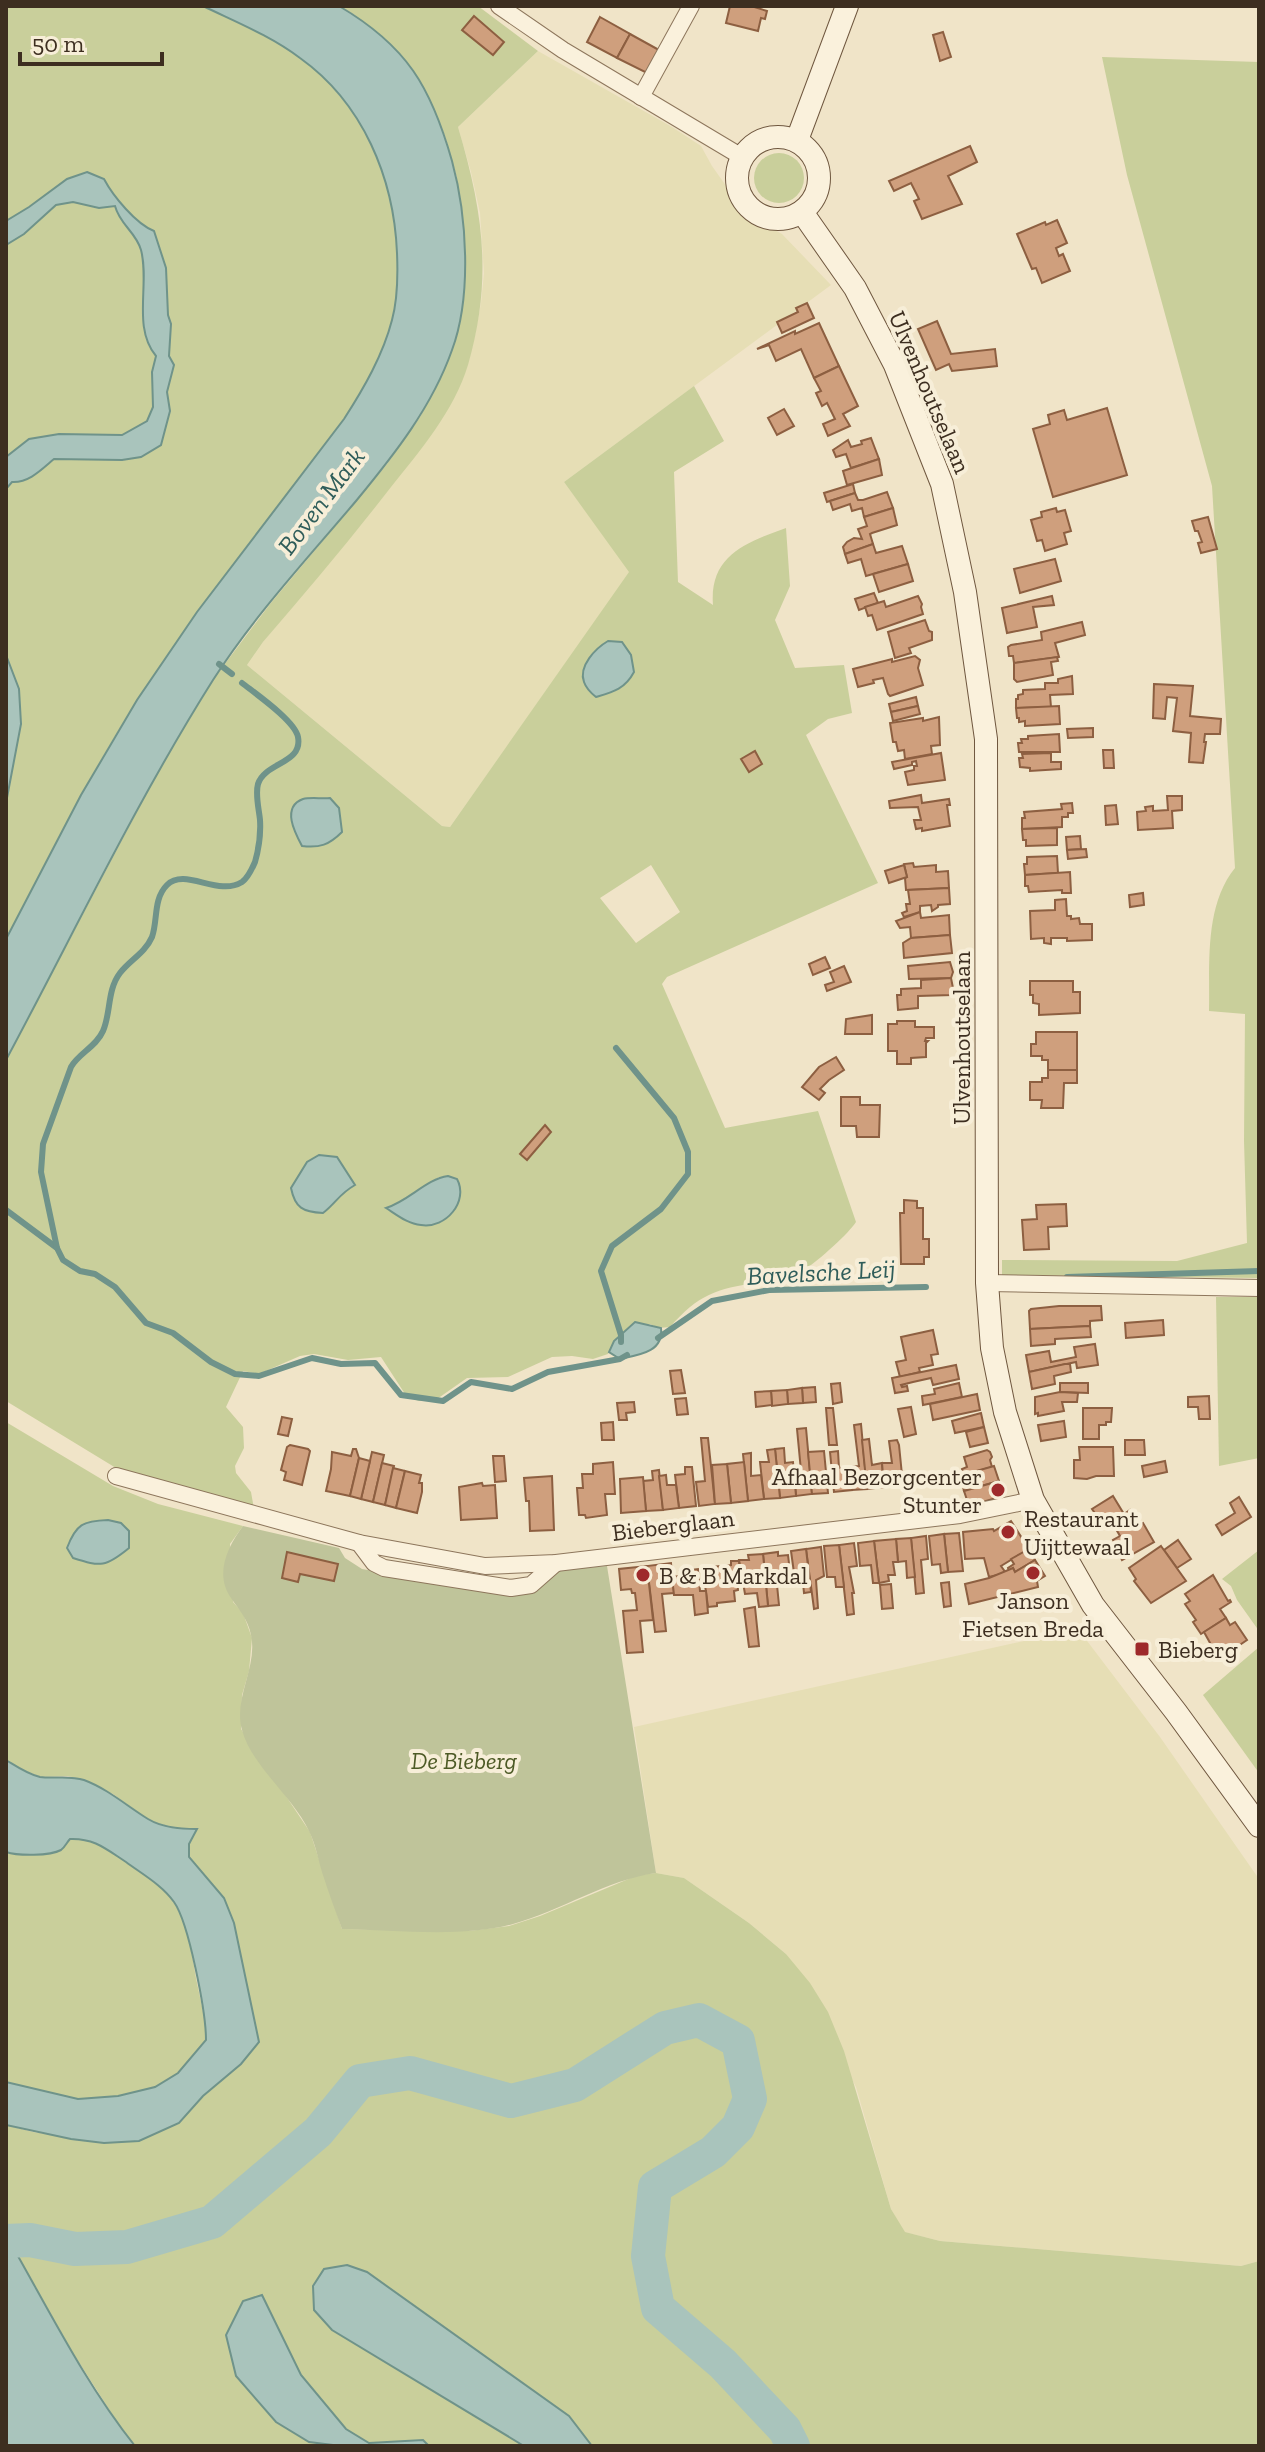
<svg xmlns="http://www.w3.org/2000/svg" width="1265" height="2452" viewBox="0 0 1265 2452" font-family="'Zilla Slab',serif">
  <rect width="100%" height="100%" fill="#f0e4c8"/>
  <!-- farmland -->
  <g fill="#e6deb5">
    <path d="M538 51 672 127 701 146 712 166 746 214 782 234 831 285 564 482 630 572 450 827 442 826 247 665 263 642 426 442 456 393 467 367 475 335 481 303 484 273 480 213 471 172 458 127Z"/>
    <path d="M1078 1629 1160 1737 1259 1879V2261L1241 2266 940 2241 904 2232 891 2209 856 2087 786 1954 749 1923 684 1878 656 1873 634 1727Z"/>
  </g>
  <!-- green -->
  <g fill="#c9cf9b" fill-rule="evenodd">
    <path d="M6 6H203L270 38 302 58 329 83 356 116 377 154 390 193 397 236 398 282 393 320 378 359 362 391 344 419C275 511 201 601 138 699 89 775 48 858 6 939V245L24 234 56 205 73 202 99 208 67 179 29 207 6 221V95L8 73 6 64Z"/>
    <path d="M339 6H478L538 51 458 127C483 211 493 278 468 365 454 411 420 451 391 487 350 540 307 591 263 642L247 665 442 826 450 827 629 572 564 482 694 386 724 441 674 472 678 582 713 605C709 555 747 542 786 528L790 586 775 620 795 668 844 665 852 713 828 719 806 735 878 883 667 977 662 984 725 1128 818 1111 856 1222C847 1236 804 1274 789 1279 779 1282 767 1282 757 1283 717 1288 698 1295 670 1327L659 1328 650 1324 614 1341 608 1354 593 1359 572 1356 552 1357 508 1377 467 1378 437 1399 419 1401 407 1397 381 1357 348 1360 314 1354 300 1356 259 1374 243 1371 226 1407 243 1427 244 1448 235 1466 236 1473 251 1492 254 1509 144 1479 116 1468 6 1401V1060L162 764 215 677 270 604 387 464 420 417 440 380 453 348 462 310 457 178 445 136 435 111 355 15ZM651 865 680 912 636 943 600 898ZM307 1162 355 1185 338 1196 332 1206ZM439 1177 454 1211 439 1223 422 1226 397 1204Z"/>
    <path d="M1102 57 1259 62V1278L1002 1275V1260L1177 1261 1247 1243 1244 1141 1245 1014 1209 1011C1210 965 1204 906 1235 868L1212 486 1127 175Z"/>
    <circle cx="779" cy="178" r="25"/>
    <path d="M1216 1297H1259V1458L1219 1466Z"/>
    <path d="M6 1422 113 1486 158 1504 243 1526 230 1544 233 1602 243 1613 252 1638 249 1671 242 1695 241 1729 310 1832 342 1929 469 1931 509 1926 540 1916 638 1875 656 1873 684 1878 749 1923 786 1954 810 1983 828 2012 844 2051 891 2209 905 2232 940 2241 1241 2266 1259 2261V2446H135L121 2428 73 2353 6 2235V2125L33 2132 104 2143 179 2123 203 2097 241 2064 259 2042 189 1857V1844L178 1829 150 1821 113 1794 83 1780 68 1776 41 1777 23 1770 6 1760Z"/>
    <path d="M1259 1550V1631L1237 1600 1231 1586 1222 1579Z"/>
    <path d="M1259 1647V1773L1203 1695Z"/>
    <path d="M87 1838C114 1854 161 1879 176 1906 188 1928 192 1954 196 1978 200 1999 206 2019 206 2040L178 2073 155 2087 118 2096 78 2099 6 2082V1852L12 1854 70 1839Z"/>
  </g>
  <!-- cemetery -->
  <path fill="#bfc49a" d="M243 1526 339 1548 345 1558 362 1569 500 1594H524L539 1589 547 1579 548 1571 607 1566 656 1873C606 1880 561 1911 513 1924 463 1938 394 1930 342 1929 335 1910 328 1891 322 1872 318 1858 315 1843 309 1831 293 1797 251 1765 242 1730 233 1698 258 1667 251 1635 248 1619 239 1610 231 1598 214 1574 228 1546 243 1526Z"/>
  <!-- water -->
  <g fill="#a9c4bc" stroke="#6f938a" stroke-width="2">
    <path d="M203 6H339C407 46 431 87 452 161 467 216 472 296 452 350 432 407 394 455 356 501 307 559 254 616 213 680 136 802 74 933 6 1060V939L81 795 137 700 197 612 344 419C364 388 383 355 392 320 398 298 398 276 397 253 394 178 363 103 300 58 271 36 236 22 203 6Z"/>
    <path d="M87 172 104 179C113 196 136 224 154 231L166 268 168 315 171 324 169 356 174 365 167 392 170 411 161 445 141 457 122 460 54 459C42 469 29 483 12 482L6 489V457L29 439 59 434 122 435 147 421 153 407 152 372 156 356C132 327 150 284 141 250 136 232 120 225 115 206L99 208 73 202 56 205 24 234 6 245V221L29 207 67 179Z"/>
    <path d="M608 641 622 642 631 655 634 672C625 689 613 692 596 697 591 693 586 688 584 682 578 666 596 648 608 641Z"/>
    <path d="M6 655 19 689 21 724 6 803Z"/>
    <path d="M330 798 339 808 342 832C329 845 320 848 302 846 295 833 281 807 303 799 310 797 323 799 330 798Z"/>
    <path d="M319 1155 337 1157 355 1185C339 1194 336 1203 323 1213 303 1212 295 1208 291 1188L307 1162Z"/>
    <path d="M448 1176 457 1179C469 1201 446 1229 421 1225 408 1224 397 1215 386 1208 409 1201 426 1179 448 1176Z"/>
    <path d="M635 1322 661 1328C664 1352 639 1355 620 1359L609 1352 614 1341Z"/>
    <path d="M108 1520 121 1523 129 1531V1548C106 1567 101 1567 73 1558L67 1548C76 1524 83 1521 108 1520Z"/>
    <path d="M6 1760C16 1766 27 1774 40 1777 55 1779 69 1775 84 1780 108 1789 127 1806 148 1819 163 1828 181 1829 197 1829L189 1844V1857L224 1898 234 1923 259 2042 241 2064 203 2096 179 2123 139 2141 104 2143 71 2139 6 2125V2082L78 2099 118 2096 155 2087 178 2073 206 2040C206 2013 189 1923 174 1902 162 1885 142 1874 126 1862 106 1849 94 1838 70 1839 67 1842 65 1847 61 1850 50 1856 18 1856 6 1852Z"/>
    <path d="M6 2235C47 2306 84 2382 135 2446H6Z"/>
    <path d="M347 2265 367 2272 569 2416 592 2446H524L332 2330 314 2310 313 2286 324 2269Z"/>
    <path d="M262 2295 301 2375 346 2429 369 2443 423 2440 429 2446H341L309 2442 276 2422 236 2376 226 2335 243 2301Z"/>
  </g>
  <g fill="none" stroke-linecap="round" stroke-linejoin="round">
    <!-- stream -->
    <g stroke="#6f938a" stroke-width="6">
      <path d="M219 664 232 674"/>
      <path d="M616 1048 674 1118 688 1152V1174L661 1209 612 1246 601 1271 621 1335V1342"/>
      <path d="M6 1210 57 1248 63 1260 80 1271 95 1274 115 1287 146 1323 173 1333 211 1362 235 1374 259 1376 312 1358 341 1364 375 1363 401 1395 443 1401 471 1382 512 1389 548 1372 620 1359 627 1355"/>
      <path d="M57 1248 41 1172 43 1144 71 1067C79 1053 96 1047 103 1031 111 1013 107 990 120 973 130 960 145 953 152 937 158 920 153 899 167 885 185 867 218 897 242 882 248 878 252 869 255 862 259 848 261 836 260 820 259 809 255 795 258 784 265 762 303 764 298 737 295 721 256 694 242 683"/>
      <path d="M1067 1277 1259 1271"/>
      <path d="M658 1338 712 1301 769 1290 926 1287"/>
    </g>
    <!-- river -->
    <path stroke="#a9c4bc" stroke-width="34" d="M6 2241 30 2240 75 2249 127 2247 212 2222 318 2132 360 2081 410 2073 511 2101 575 2085 665 2028 699 2020 738 2041 750 2099 738 2127 713 2152 655 2187 648 2256 658 2308 723 2364 785 2430 793 2446"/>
  </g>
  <!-- building -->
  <g fill="#cf9f7d" stroke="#8d5f41" stroke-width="2">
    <path d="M730 6H751L767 11 765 19 761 18 758 31 726 23Z"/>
    <path d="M474 16 504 42 493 55 462 30Z"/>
    <path d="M600 17 630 34 617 58 587 42Z"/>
    <path d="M943 32 951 57 940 61 933 35Z"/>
    <path d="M630 34 659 50 647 73 617 58Z"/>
    <path d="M970 146 977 162 948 176 962 204 922 219 914 201 919 199 911 183 894 191 889 181Z"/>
    <path d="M1057 220 1067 243 1056 248 1059 256 1063 254 1070 271 1042 283 1036 268 1032 269 1017 234 1045 222 1046 225Z"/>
    <path d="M807 303 814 318 782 333 777 322 798 312 796 308Z"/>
    <path d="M937 321 951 354 995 349 997 366 952 371 949 364 936 370 918 329Z"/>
    <path d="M819 323 839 366 814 378 801 349 776 361 769 345 757 349 795 331V334Z"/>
    <path d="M839 366 858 406 843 414 850 426 828 436 823 424 835 419 827 403 822 406 816 393 821 391 814 378Z"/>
    <path d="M1107 408 1127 475 1053 497 1033 429 1050 424 1048 415 1064 410 1067 420Z"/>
    <path d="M784 409 794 426 777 435 768 418Z"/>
    <path d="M871 438 879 459 851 468 846 454 836 457 833 450 848 440 851 447 862 444 861 441Z"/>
    <path d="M879 459 882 475 847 485 843 471Z"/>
    <path d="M853 484 855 493 827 502 824 493Z"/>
    <path d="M887 492 893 508 864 517 862 508 852 511 850 504 833 510 830 501 855 493 858 500H863Z"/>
    <path d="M893 508 897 525 872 533 870 534 873 544 845 554 843 547 847 542 854 538 862 539 858 529 867 526 864 517Z"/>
    <path d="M1056 508 1057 512 1065 510 1071 531 1064 533 1067 544 1045 551 1042 540 1037 541 1031 520 1042 517 1041 512Z"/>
    <path d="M1208 517 1217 549 1201 553 1198 543 1202 542 1198 531H1195L1192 521Z"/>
    <path d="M873 544 876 553 902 546 908 564 866 576 861 559 848 563 845 554Z"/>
    <path d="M1055 559 1061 581 1020 593 1014 569Z"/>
    <path d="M908 564 913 581 879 592 873 574Z"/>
    <path d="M874 593 878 603 859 610 855 599Z"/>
    <path d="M918 596 922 604 921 607 923 614 877 630 872 615 868 616 865 607 884 601 886 607Z"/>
    <path d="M1052 596 1054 605 1033 607 1037 627 1007 633 1002 608Z"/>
    <path d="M925 620 929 631 932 632V640L909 648 911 653 895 658 888 632Z"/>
    <path d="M1082 622 1085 635 1055 643 1059 657 1014 663 1013 656H1009L1008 647 1011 645 1042 640 1041 632Z"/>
    <path d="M915 656 920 660 918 668 923 685 890 696 888 694 883 678 873 680 874 683 858 687 853 669 892 659V662Z"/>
    <path d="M1057 657 1058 661 1051 662 1053 675 1017 682 1014 679V663Z"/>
    <path d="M1072 676 1073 694 1050 695 1051 707 1016 708V699H1018V695L1023 694V690L1045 689V683H1058V679Z"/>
    <path d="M1154 684 1193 686 1190 716 1221 719 1220 734H1205L1204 742H1206L1203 763 1189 762 1191 733 1173 731 1177 698 1167 697 1165 719 1153 718Z"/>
    <path d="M916 697 918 706 891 712 889 704Z"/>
    <path d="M918 706 920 714 893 721 891 712Z"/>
    <path d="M1059 706 1060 724 1025 726V721L1019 722V718H1017L1016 708Z"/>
    <path d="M939 717 940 745 931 746 932 754 905 759 904 750 898 751 896 742H893L890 723 923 718V721Z"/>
    <path d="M1093 728V737L1068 738 1067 729Z"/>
    <path d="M1059 734 1060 752H1019L1018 743H1022L1021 739H1028V736Z"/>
    <path d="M1103 750H1113L1114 768H1104Z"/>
    <path d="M755 751 762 764 749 772 741 759Z"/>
    <path d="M941 753 945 780 908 785 905 772 914 770V766H917L916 761 912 762V765L894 769 892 762Z"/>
    <path d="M1051 753V762H1061V769L1030 771V768L1020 767 1019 758H1023L1022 754Z"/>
    <path d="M921 795 922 803 949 799 950 805H947L950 826 922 831V828L916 829 914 820H921L918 807 890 808 889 801Z"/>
    <path d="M1167 796H1182V810L1172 811 1173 828 1138 830 1137 812 1146 811 1145 807 1153 806V811L1168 810Z"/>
    <path d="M1072 803 1073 813H1068V817H1062V827L1022 829V818H1025L1024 812 1062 809 1061 804Z"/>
    <path d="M1116 805 1118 824 1106 825 1105 806Z"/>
    <path d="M1057 828V845L1026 846V840H1023L1022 829Z"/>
    <path d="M1080 836 1081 849 1067 850 1066 837Z"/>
    <path d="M1086 849 1087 857 1068 859 1067 850Z"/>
    <path d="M1057 856 1058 873 1025 875 1024 864H1027V857Z"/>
    <path d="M913 863 914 867 936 865V872L948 871 949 888 906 890 905 878 907 877 904 864Z"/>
    <path d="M904 865 907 877 889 883 885 871Z"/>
    <path d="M1070 872 1071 893H1062V890L1029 892 1028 886H1025V875Z"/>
    <path d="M949 888 950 904 938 905V907L932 911 931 905 920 906V912L904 917 902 913 907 911 906 904H910L908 890Z"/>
    <path d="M1143 893 1144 905 1130 907 1129 895Z"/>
    <path d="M1066 899 1067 916H1071V919L1079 918 1080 924H1092V940L1067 941V938H1051V944L1044 943V938L1031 939 1030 911 1055 910V900Z"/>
    <path d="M920 912 921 918 949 915 950 935 911 938 910 927 900 928 896 921Z"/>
    <path d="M950 935 952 953 904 958 903 943 911 938Z"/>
    <path d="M825 957 830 968 813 975 809 964Z"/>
    <path d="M950 962 953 972 951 978 909 979 908 966Z"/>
    <path d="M844 966 851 982 827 991 825 985 834 982 830 972Z"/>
    <path d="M951 978 953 988 952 995 918 996V1008L898 1010 897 995H901V989L921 988V980Z"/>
    <path d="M1030 981H1073V992H1080V1013L1039 1015V1004L1033 1003V995H1030Z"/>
    <path d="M872 1015V1034H845L846 1019Z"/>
    <path d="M897 1021H915V1027H934V1038H926L925 1041H928L926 1043V1057L911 1058V1064H897V1051H888V1024H897Z"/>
    <path d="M1036 1032H1077V1070H1048V1060H1042V1056H1031V1044H1036Z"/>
    <path d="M836 1057 844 1070 829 1080 820 1089 825 1093 819 1100 802 1087 819 1067Z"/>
    <path d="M1048 1070H1077V1083H1064L1063 1108H1041L1042 1100H1030V1082H1042V1078H1048Z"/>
    <path d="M841 1097H860V1105H880L879 1137H857L856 1126H841Z"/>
    <path d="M545 1125 551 1132 527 1160 520 1154Z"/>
    <path d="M904 1200 917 1201V1208H923V1239H929V1257H924V1264H901L900 1213H904Z"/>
    <path d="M1066 1204 1067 1226 1048 1227 1049 1249 1024 1250 1022 1220 1037 1219 1036 1205Z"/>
    <path d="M1059 1306H1101L1102 1320 1090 1321V1326L1030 1329 1029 1311 1031 1309Z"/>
    <path d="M1163 1320 1164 1335 1126 1338 1125 1323Z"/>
    <path d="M1090 1326 1091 1337 1055 1339V1344L1031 1346 1030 1329Z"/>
    <path d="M933 1330 938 1354 931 1355 933 1365 919 1368 920 1372 900 1377 896 1362 906 1360 901 1337Z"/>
    <path d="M1095 1344 1098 1365 1077 1368 1076 1362 1029 1372 1026 1355 1049 1351 1051 1362 1076 1357 1074 1347Z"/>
    <path d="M1065 1364H1070L1071 1372 1054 1376 1055 1384 1032 1389 1029 1372Z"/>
    <path d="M956 1365 959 1379 933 1385 931 1378 913 1382 901 1385 902 1387 907 1386 908 1391 895 1393 892 1378Z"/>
    <path d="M681 1370 685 1393 673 1394 670 1371Z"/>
    <path d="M840 1383 842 1402 833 1404 831 1384Z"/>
    <path d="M959 1383 962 1397 923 1405 922 1396 935 1394 934 1389Z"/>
    <path d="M1060 1383H1088V1393L1060 1392Z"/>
    <path d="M815 1387 816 1402 803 1403 802 1388Z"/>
    <path d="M802 1388 803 1403 788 1404 787 1390Z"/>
    <path d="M787 1390 788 1404 772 1406 771 1391Z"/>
    <path d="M771 1391 772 1405 756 1407 755 1392Z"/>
    <path d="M1060 1392 1078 1393 1077 1402H1062L1064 1411 1038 1416V1413L1035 1414V1397Z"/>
    <path d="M977 1394 980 1410 933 1420 930 1404Z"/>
    <path d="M1209 1396 1210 1419H1199L1198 1407H1188V1397Z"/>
    <path d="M686 1398 688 1414 677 1415 675 1399Z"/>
    <path d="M634 1402 635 1412 626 1413 627 1420H619L617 1403Z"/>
    <path d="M911 1407 916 1434 904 1437 898 1409Z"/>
    <path d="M826 1408H833L837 1445H829Z"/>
    <path d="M1083 1408H1112L1111 1422H1106V1425H1099V1439H1083Z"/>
    <path d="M981 1413 984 1427 955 1433 952 1421Z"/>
    <path d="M282 1417 292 1419 288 1436 278 1434Z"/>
    <path d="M1064 1421 1066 1437 1041 1441 1038 1425Z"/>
    <path d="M613 1422 614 1440H602L601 1423Z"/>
    <path d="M861 1424 867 1489 852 1490 849 1467 859 1466 854 1425Z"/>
    <path d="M984 1427 988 1443 970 1447 966 1432Z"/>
    <path d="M806 1428 812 1494 796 1496 794 1472 801 1471 797 1429Z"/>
    <path d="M701 1438H708L715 1504 699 1506 696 1482 705 1481Z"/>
    <path d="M869 1439 872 1465 882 1463 884 1487 867 1489 862 1440Z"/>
    <path d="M897 1440 899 1445 903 1485 884 1487 882 1463H892L889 1441Z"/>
    <path d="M1125 1440H1144L1145 1455H1125Z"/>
    <path d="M290 1445 308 1449 310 1451 302 1485 284 1480 286 1472 281 1470 287 1447Z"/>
    <path d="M1079 1447H1113L1114 1476H1096L1087 1479 1074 1478V1460H1080Z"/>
    <path d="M784 1448 785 1463 793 1462 796 1496 780 1498 775 1449Z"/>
    <path d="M353 1449H356L359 1458 350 1496 326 1491 331 1469 332 1452 351 1456Z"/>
    <path d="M775 1449 780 1498 764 1499 760 1462H769L767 1450Z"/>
    <path d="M987 1450 990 1452 992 1457 990 1460 992 1467 964 1475 962 1469 967 1467 964 1457Z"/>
    <path d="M824 1451 828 1493 812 1494 808 1452Z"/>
    <path d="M838 1451 839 1468 849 1467 852 1490 834 1492 830 1452Z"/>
    <path d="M372 1452 384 1455 373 1502 361 1499Z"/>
    <path d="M751 1453V1476L761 1475 764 1499 748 1501 743 1454Z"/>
    <path d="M493 1456H504L506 1481 495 1482Z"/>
    <path d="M359 1458 370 1461 361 1499 350 1496Z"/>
    <path d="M1165 1461 1167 1472 1144 1477 1142 1466Z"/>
    <path d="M613 1462 615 1494H605L607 1515 586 1518 585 1515H579L577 1488H583L582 1474H593V1464Z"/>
    <path d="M744 1462 748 1501 731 1503 727 1464Z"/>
    <path d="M382 1463 394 1466 385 1505 373 1502Z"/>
    <path d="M727 1464 731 1503 715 1504 712 1465Z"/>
    <path d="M994 1466 999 1481 964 1491 962 1483 975 1479 973 1472Z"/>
    <path d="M685 1467H692L696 1506 679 1508 675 1475 685 1474Z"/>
    <path d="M393 1468 405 1471 396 1508 385 1505Z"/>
    <path d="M659 1470 663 1510 646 1511 643 1481 653 1480 652 1471Z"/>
    <path d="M405 1471 421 1475 419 1483H422V1492L417 1513 396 1508Z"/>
    <path d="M666 1475 667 1485H676L679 1508 663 1510 659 1476Z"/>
    <path d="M552 1476 554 1530 530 1531 529 1501H526L524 1478Z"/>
    <path d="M643 1477 646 1511 621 1513 620 1479Z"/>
    <path d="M999 1481 1003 1496 969 1506 964 1491Z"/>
    <path d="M482 1483 483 1486 495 1485 497 1518 461 1520 459 1487Z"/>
    <path d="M1113 1496 1124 1514 1130 1510 1135 1518 1116 1529 1113 1522 1105 1527 1092 1509Z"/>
    <path d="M1239 1497 1251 1517 1222 1535 1216 1525 1235 1513 1230 1503Z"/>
    <path d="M1135 1518 1139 1525 1143 1523 1154 1542 1122 1560 1113 1540 1120 1536 1116 1529Z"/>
    <path d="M1011 1521 1029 1549 1001 1566 1006 1573 989 1577 984 1558 965 1559 963 1532 993 1529 994 1531Z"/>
    <path d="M959 1533 963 1571 948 1572 944 1534Z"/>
    <path d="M944 1534 948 1572 941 1573 940 1564 932 1565 929 1536Z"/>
    <path d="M926 1536 928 1559 921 1560 924 1593 916 1594 911 1538Z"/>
    <path d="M911 1538 915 1577 907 1578 906 1561 898 1562 896 1539Z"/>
    <path d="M896 1539 898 1562H893L895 1575H888L889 1581 879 1583 874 1541Z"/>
    <path d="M1178 1540 1191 1559 1177 1568 1164 1550Z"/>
    <path d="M874 1541 879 1583H873L871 1565 860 1566 858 1543Z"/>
    <path d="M854 1543 857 1566 849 1567 854 1593H852L854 1614 847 1615 839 1545Z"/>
    <path d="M839 1545 844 1587H836L835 1577H827L824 1546Z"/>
    <path d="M1161 1546 1186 1581 1151 1603 1134 1581 1136 1579 1129 1568Z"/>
    <path d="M821 1547 824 1576 816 1580 818 1608 814 1609 806 1549Z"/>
    <path d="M806 1549 811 1592 804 1593 802 1572 794 1573 791 1551Z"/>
    <path d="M1029 1549 1035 1560 1015 1572 1013 1568 1009 1571 1008 1568 1014 1564 1011 1559Z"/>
    <path d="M287 1552 338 1564 334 1581 300 1574 298 1582 282 1578Z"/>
    <path d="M778 1552V1556L788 1555 790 1572 785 1573 787 1584 777 1585 779 1605 768 1606 763 1554Z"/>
    <path d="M763 1554 768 1606 759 1607 757 1593 745 1594 739 1560H749L748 1555Z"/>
    <path d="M1035 1560 1045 1576 1037 1581 1038 1587 969 1604 965 1584 989 1578 1013 1568 1015 1572Z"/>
    <path d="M731 1561H739L740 1578H737L738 1590 734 1591 735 1601 717 1603V1606L708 1607 705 1585 714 1584 712 1567 731 1565Z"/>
    <path d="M671 1563 674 1593 662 1594 666 1631 655 1632 647 1566Z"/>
    <path d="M647 1566 653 1620 640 1621 643 1652 627 1653 623 1611 637 1610 635 1593H632L631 1589 621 1590 619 1569Z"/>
    <path d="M698 1569 700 1591H706L708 1613 695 1615 693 1595H674L672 1577 681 1576 680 1571Z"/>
    <path d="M1213 1575 1228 1601 1230 1600 1231 1602 1220 1609 1226 1618 1201 1634 1193 1622 1196 1620 1185 1604 1190 1601 1185 1594Z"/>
    <path d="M949 1582 951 1606 944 1607 941 1583Z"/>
    <path d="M891 1584 893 1608 882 1609 880 1585Z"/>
    <path d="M755 1607 759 1646 749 1647 744 1609Z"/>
    <path d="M1226 1618 1230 1625 1235 1622 1247 1640 1219 1659 1204 1632Z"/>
  </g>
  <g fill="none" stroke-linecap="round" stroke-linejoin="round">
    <!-- minor casing -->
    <g stroke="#8d765c" stroke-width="18">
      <g id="minor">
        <path d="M499 6 563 50 742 157"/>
        <path d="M641 97 691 6"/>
        <path d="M987 1283 1259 1288"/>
        <path d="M116 1476 359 1543 485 1566 556 1563 960 1515 1033 1500"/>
        <path d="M359 1543 374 1563 384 1568 511 1588 531 1585 556 1563"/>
      </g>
    </g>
    <!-- secondary casing -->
    <g stroke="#6f573f" stroke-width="24">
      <g id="secondary">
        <circle cx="778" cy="178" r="41"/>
        <path d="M797 140 847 6"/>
        <path d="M802 212 855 288 895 365 942 484 965 592 986 739 987 1283 992 1348 1005 1412 1033 1500 1093 1605 1176 1712 1259 1826"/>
      </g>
    </g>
    <!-- minor -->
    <use href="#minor" stroke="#faf1dc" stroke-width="16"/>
    <!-- secondary -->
    <use href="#secondary" stroke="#faf1dc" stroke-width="22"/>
  </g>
  <!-- markers -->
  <g fill="#9e2a2b" stroke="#f7eed8" stroke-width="3">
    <circle cx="998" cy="1490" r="8"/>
    <circle cx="1008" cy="1532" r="8"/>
    <circle cx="1033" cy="1573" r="8"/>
    <circle cx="643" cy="1575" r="8"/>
    <rect x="1134" y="1641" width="16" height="16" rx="4"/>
  </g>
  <g text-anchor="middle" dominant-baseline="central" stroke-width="8" stroke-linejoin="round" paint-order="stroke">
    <!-- street labels -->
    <g font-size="24" fill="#3d2e20" stroke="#f7eed8">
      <text transform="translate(930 392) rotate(67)">Ulvenhoutselaan</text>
      <text transform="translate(961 1038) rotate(-90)">Ulvenhoutselaan</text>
      <text transform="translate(673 1525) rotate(-7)">Bieberglaan</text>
    </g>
    <!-- poi labels -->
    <g font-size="24" fill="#3d2e20" stroke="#f7eed8" text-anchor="start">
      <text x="982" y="1476" text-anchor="end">Afhaal Bezorgcenter<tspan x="982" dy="28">Stunter</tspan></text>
      <text x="1024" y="1518">Restaurant<tspan x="1024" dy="28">Uijttewaal</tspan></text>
      <text x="659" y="1575">B &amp; B Markdal</text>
      <text x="1033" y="1600" text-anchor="middle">Janson<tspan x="1033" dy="28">Fietsen Breda</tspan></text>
      <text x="1158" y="1649">Bieberg</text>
    </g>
    <!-- park labels -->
    <g font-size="24" font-style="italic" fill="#4d5a26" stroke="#f7eed8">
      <text x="464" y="1760">De Bieberg</text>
    </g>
    <!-- water labels -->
    <g font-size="26" font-style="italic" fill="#2f5d5a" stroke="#f7eed8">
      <text transform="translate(321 501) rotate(-53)">Boven Mark</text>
      <text transform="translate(821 1272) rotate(-3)">Bavelsche Leij</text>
    </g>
  </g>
  <!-- border -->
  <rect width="1265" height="2452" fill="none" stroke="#3d2e20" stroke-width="16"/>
  <!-- scale -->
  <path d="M20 52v12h142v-12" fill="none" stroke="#3d2e20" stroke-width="4"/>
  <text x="32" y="52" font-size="24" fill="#3d2e20" stroke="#f7eed8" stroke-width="6" paint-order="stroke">50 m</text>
</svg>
